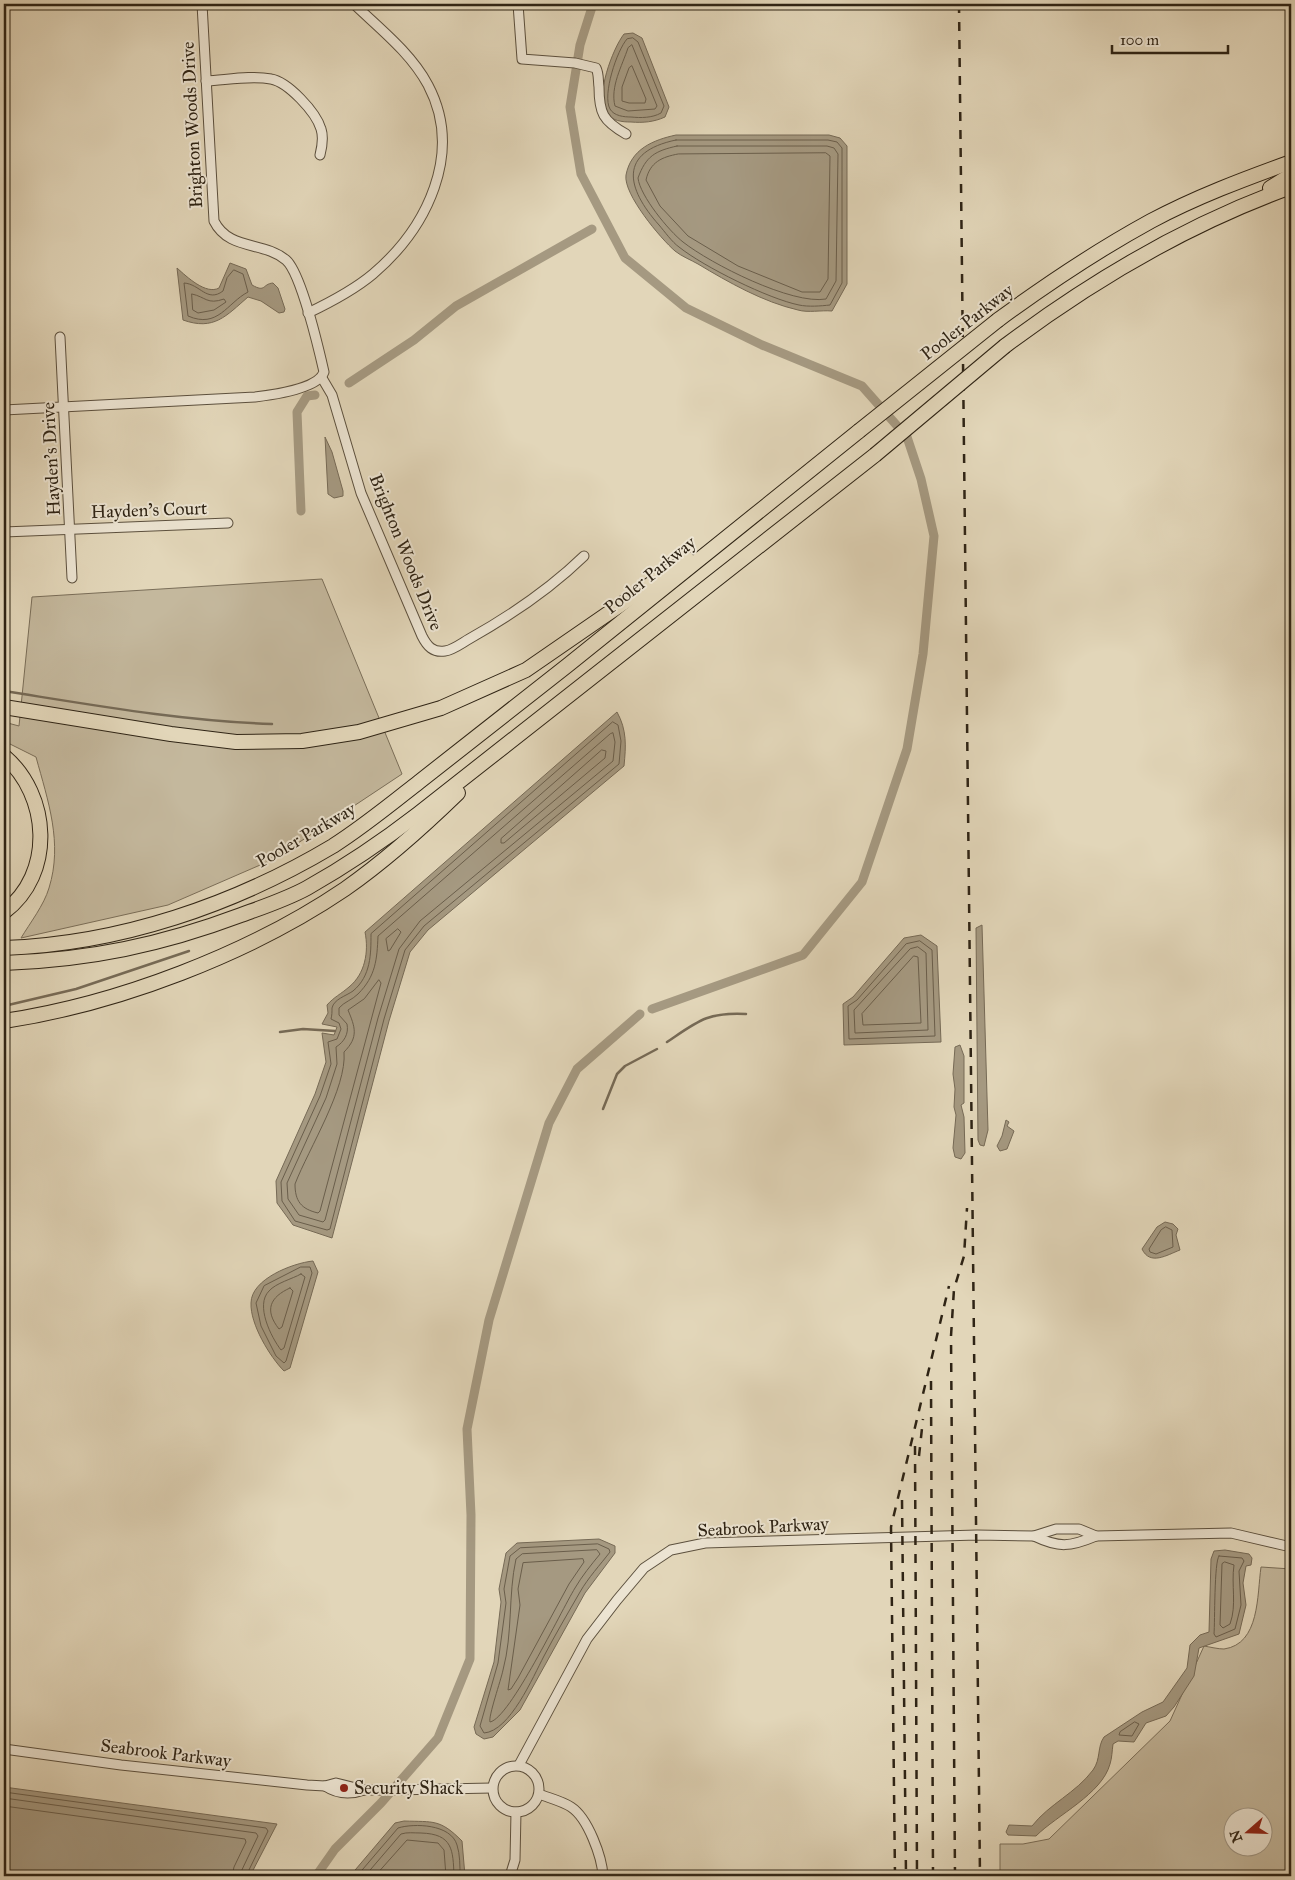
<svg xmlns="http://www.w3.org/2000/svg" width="1295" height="1880" viewBox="0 0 1295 1880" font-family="'IM FELL Great Primer',serif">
  <rect width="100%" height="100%" fill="#e2d6b9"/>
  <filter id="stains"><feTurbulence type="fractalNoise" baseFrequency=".004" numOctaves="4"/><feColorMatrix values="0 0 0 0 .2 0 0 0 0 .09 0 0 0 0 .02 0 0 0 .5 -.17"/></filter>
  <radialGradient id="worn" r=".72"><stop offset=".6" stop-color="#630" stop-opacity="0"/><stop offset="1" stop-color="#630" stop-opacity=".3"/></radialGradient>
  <!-- green -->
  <g fill="#c4b89d" stroke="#7a6e59" fill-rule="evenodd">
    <path d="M322 579 402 774 274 859 168 905 21 938C30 923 44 905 49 888 63 843 48 801 36 757L4 741V722L19 726 32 597Z"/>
    <path d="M1261 1567 1291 1569V1876H1000V1844H1023L1049 1839 1170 1721 1204 1646C1210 1647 1218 1649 1224 1649 1260 1644 1257 1595 1261 1567ZM1232 1818H1262V1848H1232Z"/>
  </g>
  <!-- water -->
  <g fill="#a59981" stroke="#766a56">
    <path d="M633 33 642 38 669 107 665 117C654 122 643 123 631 122 622 122 612 121 607 113 594 97 613 48 624 34Z"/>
    <path d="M676 135H829L840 138 847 146V284L832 311C821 310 808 313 798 310 763 302 728 282 698 264 691 260 681 256 675 251 661 239 623 194 626 175 631 149 653 140 676 135Z"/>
    <path d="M230 263 246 269 252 285C266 293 262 284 273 283L278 288 285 309 284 312 279 313 261 301 248 297C226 316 214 331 183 320L177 268C187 277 206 295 219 288Z"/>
    <path d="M325 437 332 452 343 491V496L334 498 328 494Z"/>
    <path d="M617 712C627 730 626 746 624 766L428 930 410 952 389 1021 332 1238 293 1225 277 1203 276 1181 315 1094 326 1062 322 1033 334 1035 337 1027 322 1024 328 1013 327 1005C334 997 341 994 349 987 365 974 369 952 365 932Z"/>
    <path d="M982 925 988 1130 984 1146 980 1145 978 1140 976 928Z"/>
    <path d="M921 935 937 946 941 1042 844 1045 843 1004 853 997 904 938Z"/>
    <path d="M960 1045 964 1056V1103L961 1105 964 1117 965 1153 961 1159 955 1157 953 1148 956 1115 954 1107 955 1089 953 1074 955 1047Z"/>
    <path d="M1006 1120 1009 1122 1007 1126 1014 1131 1007 1149 1000 1151 997 1146 1002 1136Z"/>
    <path d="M1165 1222 1173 1224 1178 1229 1176 1235 1180 1250C1167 1255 1150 1266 1142 1249L1157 1227Z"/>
    <path d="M313 1261 318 1272 290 1368 284 1371C270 1357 250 1324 251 1303 251 1279 293 1263 313 1261Z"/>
    <path d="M599 1539 615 1546V1553L585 1593 520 1710 493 1737 484 1739 476 1734 474 1727 494 1662 501 1602 499 1589 506 1553 517 1543Z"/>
    <path d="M1225 1550 1249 1554 1252 1558 1251 1565 1246 1566 1243 1583 1246 1605 1239 1634 1199 1648 1194 1676 1174 1707 1166 1716 1146 1723 1134 1742 1118 1741 1113 1744C1112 1751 1112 1758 1110 1764 1102 1794 1057 1815 1036 1836L1008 1835 1006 1832 1009 1825 1032 1826C1049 1804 1076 1793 1093 1770 1101 1759 1097 1747 1104 1737L1142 1712 1163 1702 1187 1668 1190 1645 1200 1635 1209 1632 1211 1559 1214 1551Z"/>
    <path d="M4 1787 277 1824 250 1876H4Z"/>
    <path d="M404 1821C434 1822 440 1819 462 1841L465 1876H350L395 1823Z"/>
  </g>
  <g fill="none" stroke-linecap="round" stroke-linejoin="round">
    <!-- shore -->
    <g stroke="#6a5e4b" stroke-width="1">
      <path d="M633 38 638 42 664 106 661 113C652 118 641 118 631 117 624 117 614 116 610 109 602 95 617 50 627 39Z"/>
      <path d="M632 45 657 106 655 109 628 111 615 106C610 87 622 66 628 48Z"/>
      <path d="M632 66 646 99 645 103H629L622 101V87L629 68Z"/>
      <path d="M676 140H828L837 142 842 148V283L830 305C821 306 808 307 799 305 769 299 704 267 679 247 672 242 665 232 659 225 626 188 618 152 676 140Z"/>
      <path d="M677 146H827L834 148 838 154 836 281 826 299C792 305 711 264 683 242 669 231 640 196 638 178 646 156 655 151 677 146Z"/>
      <path d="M826 153 830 156 828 279 820 292H802L738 266 688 236 660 206 646 180C650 162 662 157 678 154Z"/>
      <path d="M234 270 243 274 248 292C227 303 218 329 188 316L184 283C200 284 207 303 223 291L227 278Z"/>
      <path d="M192 294C206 297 207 305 224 299L226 302 214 310 198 313 193 310Z"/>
      <path d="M613 722 618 725 621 741 619 764 424 926 405 950 384 1019 330 1229 327 1230 295 1221 282 1201 281 1182 320 1096 331 1064 328 1042 337 1039 341 1029 339 1023 331 1019C332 1015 332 1012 332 1008 334 999 346 996 353 991 371 976 371 954 371 934Z"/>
      <path d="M613 733 615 742 613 761 420 921 399 949 378 1018 325 1220 323 1222 299 1215 288 1199 287 1183 326 1098 337 1064 336 1047C344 1042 349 1034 347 1024L339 1015V1008C344 1002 352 1000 358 994 376 976 377 959 378 936L610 734Z"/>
      <path d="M602 750 606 751 605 758 504 843H501V839Z"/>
      <path d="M398 929 401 932 390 950 388 951 386 939Z"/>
      <path d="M920 941 932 950 935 1036 849 1039 848 1006 857 1000 906 944Z"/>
      <path d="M918 947 926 953 928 1030 855 1033 854 1010 910 949Z"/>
      <path d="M914 956 918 957 921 1023 863 1025 862 1014Z"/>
      <path d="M379 980 381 983 320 1211 318 1213C301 1209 295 1201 295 1184 309 1148 347 1088 344 1052 359 1037 355 1027 348 1010L364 999Z"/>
      <path d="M1166 1227 1172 1230 1173 1247 1156 1254 1150 1252 1149 1249 1161 1230Z"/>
      <path d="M301 1267H310L312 1273 286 1361 284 1363 276 1356 261 1326 256 1303 264 1286Z"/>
      <path d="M301 1274 305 1277 284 1348 281 1350C271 1337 255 1305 269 1291 276 1283 292 1279 301 1274Z"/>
      <path d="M290 1288 293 1291 282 1327 279 1329C264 1310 270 1297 290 1288Z"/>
      <path d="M598 1544 609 1549 610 1552C600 1565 588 1578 580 1592 568 1613 555 1635 544 1656 533 1677 510 1731 484 1733L480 1726 498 1663 506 1603 504 1589 510 1556 520 1548Z"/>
      <path d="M597 1550 600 1554C591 1565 582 1576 575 1588 561 1611 510 1718 490 1722 488 1717 501 1680 503 1670 513 1633 508 1595 516 1559L522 1554Z"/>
      <path d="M1219 1556 1242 1558 1244 1561 1239 1571 1241 1605 1235 1629 1216 1637 1214 1634C1215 1622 1214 1561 1219 1556Z"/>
      <path d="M583 1559 584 1562 569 1584 518 1678 511 1689 508 1690 520 1605 518 1589 523 1563Z"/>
      <path d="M1225 1562 1234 1565C1231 1585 1237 1605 1230 1624L1223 1628 1220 1625 1222 1564Z"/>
      <path d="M1135 1722 1139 1724 1132 1736 1119 1735 1120 1732Z"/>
      <path d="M4 1792 266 1828 268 1831 246 1876"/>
      <path d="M4 1798 256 1833 258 1836 239 1876"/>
      <path d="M4 1806 245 1839 246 1842 234 1867 232 1876"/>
      <path d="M357 1876 398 1828C414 1823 451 1824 457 1845 460 1854 460 1866 460 1876"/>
      <path d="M365 1876 401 1834C407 1832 414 1833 421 1833 453 1834 453 1850 454 1876"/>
      <path d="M375 1876 407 1840 438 1843 444 1850 446 1876"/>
    </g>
    <!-- stream -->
    <g stroke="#766a56" stroke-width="2.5">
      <path d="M4 691C93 705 182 721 272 724"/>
      <path d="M4 1006 76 989 189 951"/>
      <path d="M280 1032 303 1029 335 1031"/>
      <path d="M667 1042C698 1021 707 1012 746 1014"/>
      <path d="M603 1109 617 1074 625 1066 657 1049"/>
    </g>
    <!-- canal -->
    <g stroke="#a59981" stroke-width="9">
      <path d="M593 4 580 45 570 107 581 174 625 258 686 308 762 345 862 386 907 437 921 479 934 536 923 654 907 749 862 882 803 955 652 1009"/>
      <path d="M349 383 414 340 456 306 592 229"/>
      <path d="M301 511 297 412 307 396 315 395"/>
      <path d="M316 1876 335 1849 381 1803 438 1738 470 1659 471 1515 467 1429 489 1320 549 1123 577 1069 640 1014"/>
    </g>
    <!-- minor casing -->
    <g stroke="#5c503e" stroke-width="11">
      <g id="minor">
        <path d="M518 4 522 59 575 63 596 68C599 74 598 80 599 87 599 113 603 121 626 134"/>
        <path d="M206 81C226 80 251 75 271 79 288 82 316 112 321 129 324 138 322 147 320 155"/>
        <path d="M308 313C331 302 354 290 373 274 427 228 464 153 428 85 411 53 379 28 354 4"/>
        <path d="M60 337 72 578"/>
        <path d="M322 378 332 395 361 493 422 636C427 646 433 653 445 651 453 650 462 643 469 639 510 616 550 589 584 556"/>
        <path d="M4 410 255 397C272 395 318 389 324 372 319 350 301 273 286 260 264 241 229 251 214 221L202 4"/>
        <path d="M4 532 228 523"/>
        <path d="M1034 1536C1059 1548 1070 1547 1096 1536"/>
        <path d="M4 1749 121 1765 307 1785 325 1786 336 1783 364 1790H392L492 1788"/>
        <path d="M519 1765 587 1639 617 1600 644 1568 671 1550 705 1543 977 1535 1034 1536 1056 1529H1079L1096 1536 1231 1533 1291 1547"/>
        <circle cx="516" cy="1789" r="23"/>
        <path d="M325 1786C337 1794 350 1795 364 1790"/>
        <path d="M539 1794C549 1798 562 1801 571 1807 588 1818 602 1857 603 1876"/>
        <path d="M510 1876 515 1860 516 1812"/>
      </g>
    </g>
    <!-- primary casing -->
    <g stroke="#2f2415" stroke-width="16">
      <g id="primary">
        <path d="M1270 188 1291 175"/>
        <path d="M998 320C1047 284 1098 250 1151 221 1196 197 1244 179 1291 162"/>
        <path d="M1005 346C1093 280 1188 224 1291 187"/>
        <path d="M4 707 171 734 236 742 302 741 359 732 441 708 526 670 687 559"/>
        <path d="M4 756C50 795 55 874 4 912"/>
        <path d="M4 948C120 944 234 905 333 846 363 827 391 804 419 782 469 743 519 704 568 665 665 587 762 509 859 431"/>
        <path d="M4 963C89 960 161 945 241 915 263 907 287 899 307 888 346 866 383 841 418 814L875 455"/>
        <path d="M4 1021C118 1004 249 954 345 889 385 861 423 827 458 793"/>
      </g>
    </g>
    <!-- minor -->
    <use href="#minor" stroke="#ece4d2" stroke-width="9"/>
    <!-- primary -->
    <use href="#primary" stroke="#e2d6b9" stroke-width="14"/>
    <!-- rail -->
    <g stroke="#2f2415" stroke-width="2.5" stroke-dasharray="9 9" stroke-linecap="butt">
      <path d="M959 4 980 1876"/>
      <path d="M931 1381 933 1876"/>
      <path d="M915 1446 917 1876"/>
      <path d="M919 1456 923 1419"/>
      <path d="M902 1500 906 1876"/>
      <path d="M895 1876 891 1527 949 1286"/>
      <path d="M955 1876 951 1336 954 1289 964 1256 967 1208"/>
    </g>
    <!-- primary-bridge casing -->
    <g stroke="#2f2415" stroke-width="16" stroke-linecap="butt">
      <g id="primary-bridge">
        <path d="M859 431 998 320"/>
        <path d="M875 455 1005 346"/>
      </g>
    </g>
    <!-- primary-bridge -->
    <use href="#primary-bridge" stroke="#e2d6b9" stroke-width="14"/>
  </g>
  <!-- markers -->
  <circle fill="#8f2418" stroke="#ece4d2" stroke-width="2" cx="344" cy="1788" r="5"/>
  <g text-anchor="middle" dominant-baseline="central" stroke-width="4" stroke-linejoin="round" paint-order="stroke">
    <!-- street labels -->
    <g font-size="18" fill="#2f2415" stroke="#ece4d2">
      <text transform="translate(192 125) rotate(-93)">Brighton Woods Drive</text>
      <text transform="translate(967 322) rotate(-38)">Pooler Parkway</text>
      <text transform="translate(51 459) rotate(-93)">Hayden's Drive</text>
      <text transform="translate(149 510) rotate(-2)">Hayden's Court</text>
      <text transform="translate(406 552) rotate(68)">Brighton Woods Drive</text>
      <text transform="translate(650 575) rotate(-39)">Pooler Parkway</text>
      <text transform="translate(306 835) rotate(-30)">Pooler Parkway</text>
      <text transform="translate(763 1527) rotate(-3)">Seabrook Parkway</text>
      <text transform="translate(166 1753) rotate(7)">Seabrook Parkway</text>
    </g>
    <!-- poi labels -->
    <g font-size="18" fill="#2f2415" stroke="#ece4d2" text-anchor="start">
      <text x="354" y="1788">Security Shack</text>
    </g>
  </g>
  <!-- margin -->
  <rect width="1295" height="1880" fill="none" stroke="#e2d6b9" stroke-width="20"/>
  <rect x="5" y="5" width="1285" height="1870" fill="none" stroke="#2f2415" stroke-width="2.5"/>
  <rect x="10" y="10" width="1275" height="1860" fill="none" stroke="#2f2415"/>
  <!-- north arrow -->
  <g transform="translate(1248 1832) rotate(250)"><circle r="24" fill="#ece4d2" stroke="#a09786"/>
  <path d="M0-4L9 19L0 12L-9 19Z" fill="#8f2418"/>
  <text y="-8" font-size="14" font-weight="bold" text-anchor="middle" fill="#2f2415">N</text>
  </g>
  <!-- scale -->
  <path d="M1112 45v8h116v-8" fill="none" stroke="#2f2415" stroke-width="2.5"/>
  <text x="1120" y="45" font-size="15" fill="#2f2415" stroke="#ece4d2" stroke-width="4" paint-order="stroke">100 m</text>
  <rect width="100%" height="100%" filter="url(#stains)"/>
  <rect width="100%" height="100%" fill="url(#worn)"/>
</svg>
